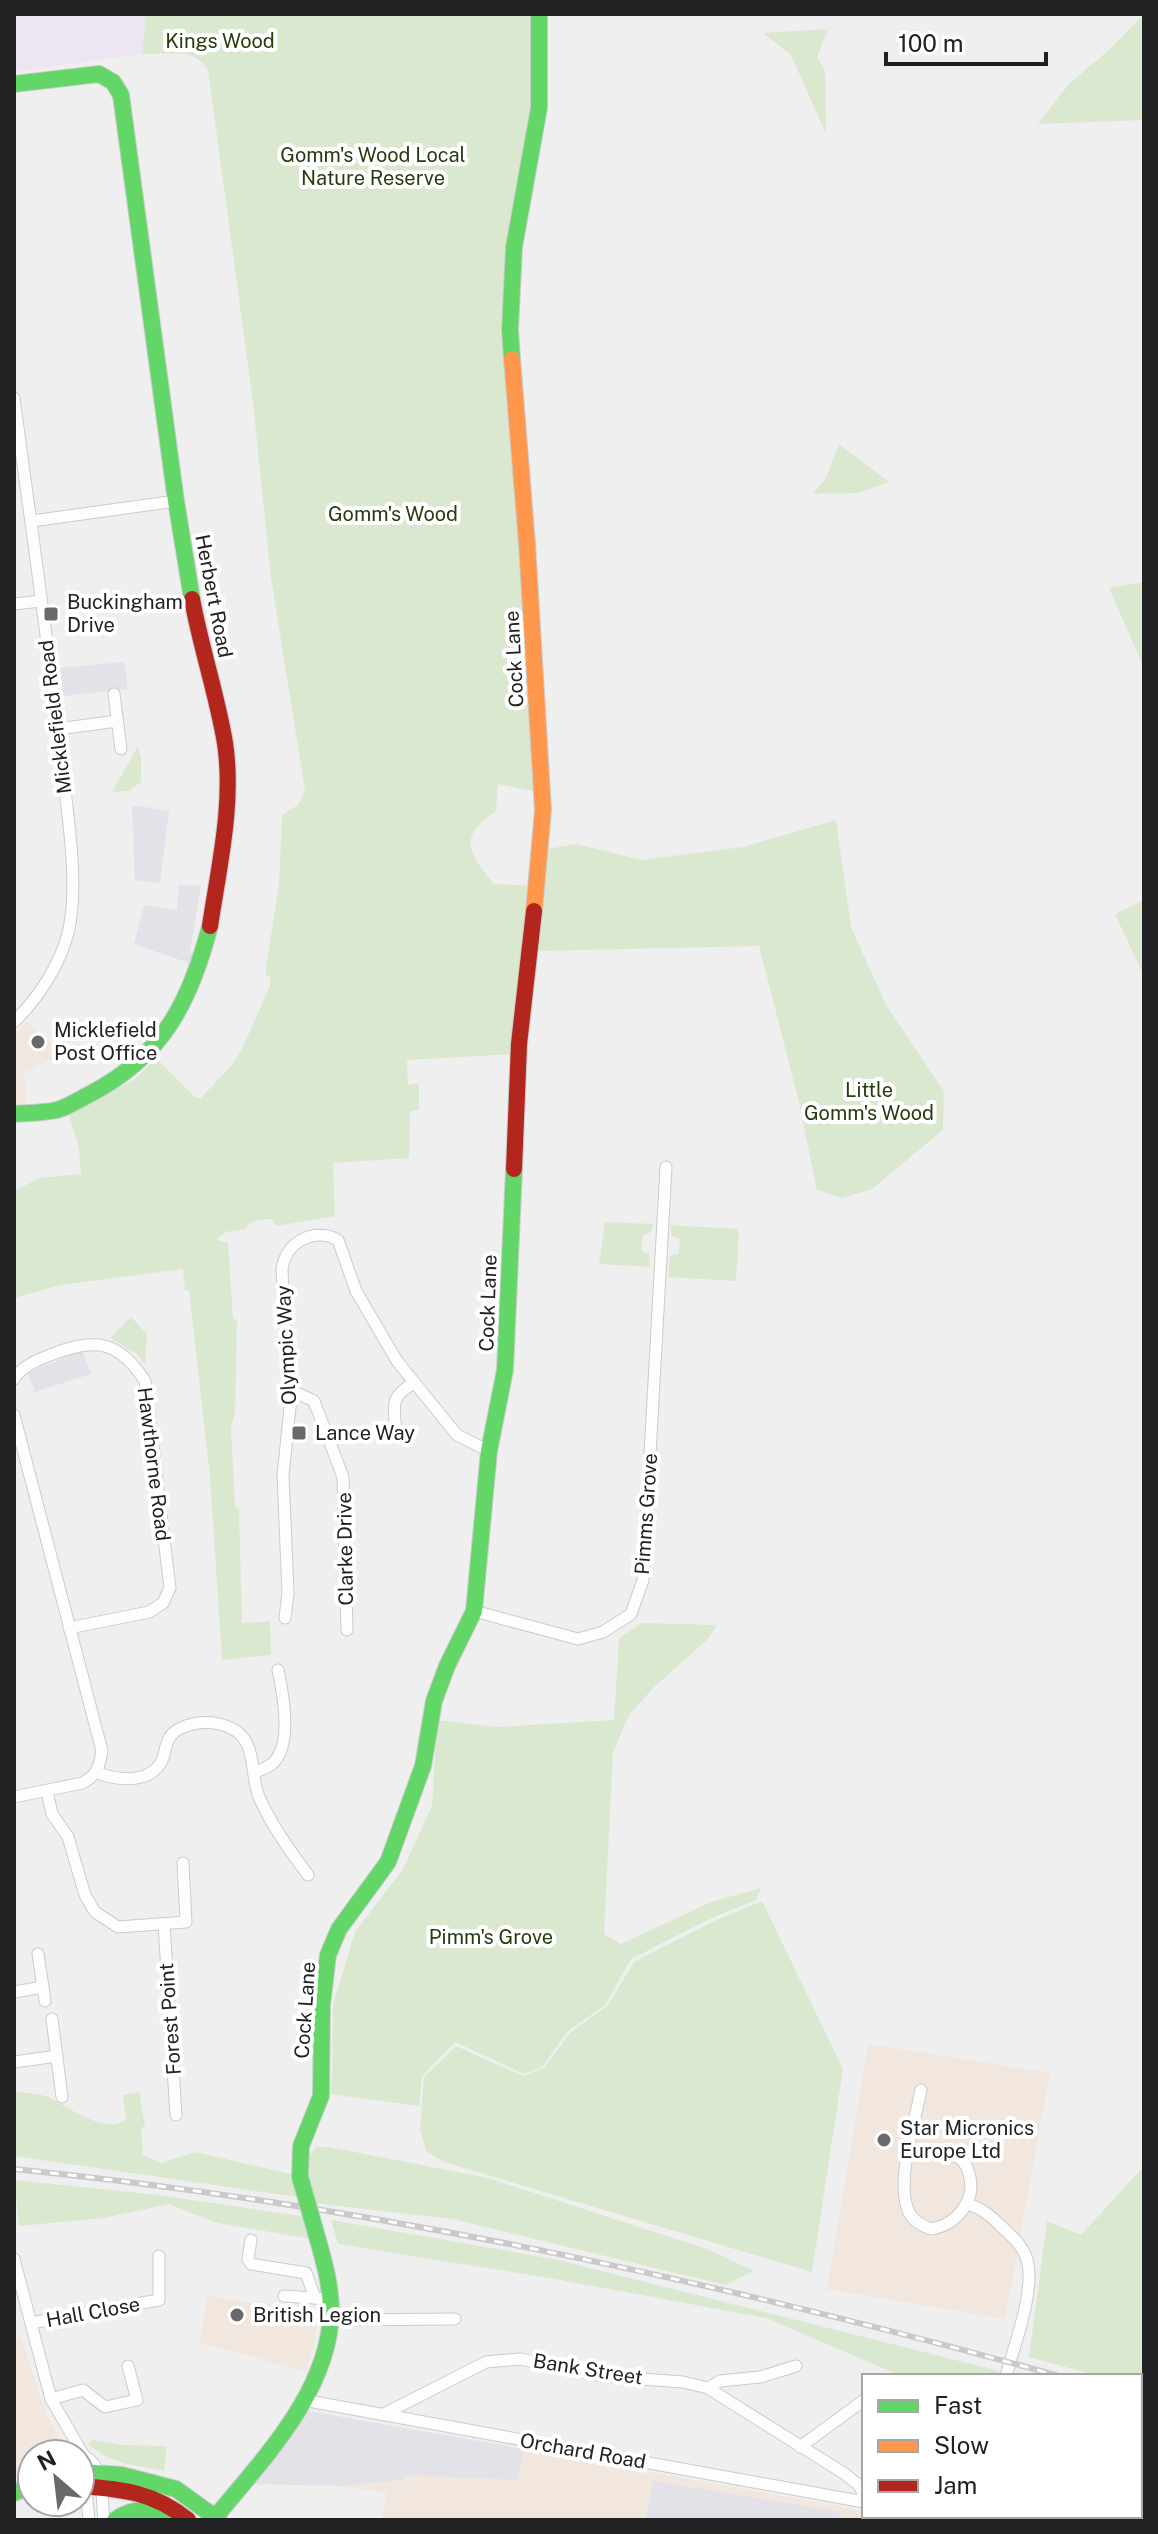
<svg xmlns="http://www.w3.org/2000/svg" width="1158" height="2534" viewBox="0 0 1158 2534" font-family="'Public Sans',sans-serif">
  <rect width="100%" height="100%" fill="#efeff0"/>
  <!-- commercial -->
  <g fill="#f1e7de">
    <path d="M27 1022 64 1054 24 1072 27 1105H14V1035Z"/>
    <path d="M868 2044 1050 2073 1005 2319 827 2289Z"/>
    <path d="M207 2296 319 2313 314 2345 306 2371 200 2343Z"/>
    <path d="M21 2338 46 2413 67 2453 32 2454V2476L14 2483V2340Z"/>
    <path d="M524 2449 864 2511V2516H892L915 2520H382L386 2492 341 2486 404 2480 406 2475 518 2480Z"/>
  </g>
  <!-- built -->
  <g fill="#e2e2e8">
    <path d="M124 662 128 689 64 696 60 668Z"/>
    <path d="M132 805 169 811 160 883 135 880Z"/>
    <path d="M179 885 201 886 190 953 194 952 189 967 186 962 134 944 144 905 177 910Z"/>
    <path d="M82 1351 91 1374 35 1392 28 1373 74 1353Z"/>
    <path d="M308 2411 524 2449 518 2480 406 2475 404 2480 341 2486 251 2484Z"/>
    <path d="M653 2481 840 2512 839 2520H646Z"/>
  </g>
  <!-- education -->
  <path fill="#ede6f2" d="M14 14H146L142 54 14 72Z"/>
  <!-- green -->
  <g fill="#dae8d0">
    <path d="M146 14H533L537 72 507 398 512 412 537 792 498 784 496 811C457 838 468 852 494 884L536 886 515 1054 407 1060 408 1085 419 1083V1109L410 1112 409 1158 333 1163 335 1216 276 1226 272 1219C262 1220 250 1219 246 1229L226 1232 216 1240 228 1243 233 1319 237 1320 235 1413 231 1427 235 1507 239 1508 242 1623 270 1621 271 1655 222 1660 210 1477 189 1290H185L183 1269 61 1285 14 1298V1191L40 1178 81 1174 79 1148 69 1115 135 1079 156 1058 196 1098H201L231 1066 241 1051 270 986V977L265 974 279 884 282 815 298 805 305 790 271 578 253 402 208 70C194 46 166 55 142 54Z"/>
    <path d="M1144 14V120L1038 124 1069 84 1110 49Z"/>
    <path d="M828 29 817 57 825 71 826 134 791 55 763 33Z"/>
    <path d="M839 444 889 482 858 493 813 494 826 478Z"/>
    <path d="M1144 582V668L1109 588Z"/>
    <path d="M138 746 141 758V782L129 791 112 792Z"/>
    <path d="M836 820 851 927 886 1005 944 1091 943 1130 872 1189 842 1198 817 1190 798 1098 759 946 538 951 548 849 576 844 641 860 743 847Z"/>
    <path d="M1144 900V976L1115 914Z"/>
    <path d="M605 1222 653 1224 651 1232 642 1236V1251L649 1254 650 1267 599 1264Z"/>
    <path d="M670 1225 739 1229 736 1281 668 1277 670 1256 679 1253 680 1239 672 1236Z"/>
    <path d="M131 1317 147 1334 145 1364 137 1354 110 1338Z"/>
    <path d="M642 1623 717 1625 708 1639 654 1687 629 1715 613 1752 604 1934 621 1944 711 1902 761 1888 756 1900 712 1918 631 1959 605 2005 568 2031 542 2067 524 2074 455 2042 422 2076 419 2106 329 2094 332 2076 333 2005 355 1932 403 1869 432 1806 437 1720 496 1727 614 1720 619 1638Z"/>
    <path d="M762 1901 843 2069 812 2272 444 2162 426 2151 420 2129 424 2077 456 2046 523 2076 544 2068 570 2033 608 2005 634 1962 714 1921Z"/>
    <path d="M14 2091C24 2093 36 2093 45 2096 68 2105 102 2135 126 2120L123 2095 139 2092 145 2126 141 2128 143 2155 161 2163 195 2152 295 2175 297 2197 14 2156Z"/>
    <path d="M315 2147H329L488 2178 707 2249 754 2271 725 2285 452 2219 312 2203 305 2165Z"/>
    <path d="M1144 2166V2389L1140 2388V2376H1098L1029 2357 1047 2221 1081 2235Z"/>
    <path d="M14 2180 159 2195 306 2217 312 2239 217 2223 169 2204 104 2218 19 2226Z"/>
    <path d="M331 2220 554 2259 999 2371 997 2376H901L766 2318 555 2279 338 2244Z"/>
    <path d="M93 2440 123 2445 167 2446 164 2471C137 2465 107 2464 88 2443Z"/>
  </g>
  <g fill="none" stroke-linecap="round" stroke-linejoin="round">
    <!-- street casing -->
    <g stroke="#cbcbcc" stroke-width="13">
      <g id="street">
        <path d="M14 398C30 518 48 639 61 759 67 809 79 881 69 929 61 964 39 997 14 1022"/>
        <path d="M32 521 176 501"/>
        <path d="M14 604 41 601"/>
        <path d="M114 694 121 749"/>
        <path d="M58 729 117 721"/>
        <path d="M14 1379C22 1366 36 1361 50 1355 94 1338 118 1339 145 1381L170 1588 163 1603 149 1612 69 1628"/>
        <path d="M292 1395 299 1394 314 1401 343 1477 347 1630"/>
        <path d="M14 1415 102 1751C99 1767 98 1775 82 1783L14 1797"/>
        <path d="M396 1432C394 1405 389 1397 414 1383"/>
        <path d="M474 1611 578 1639 603 1632 631 1614 643 1580 666 1167"/>
        <path d="M285 1618 288 1593 283 1475 292 1388 287 1369 282 1270C285 1242 314 1227 338 1240L356 1291 397 1361 457 1435 489 1451"/>
        <path d="M255 1772C261 1770 268 1767 272 1764 293 1746 283 1693 278 1670"/>
        <path d="M98 1773C119 1781 153 1784 163 1758 167 1745 166 1735 181 1728 204 1718 240 1721 249 1749 254 1764 253 1782 259 1797 272 1826 289 1850 308 1875"/>
        <path d="M47 1791 52 1814 68 1837 85 1895 95 1912 118 1927 186 1922 183 1863"/>
        <path d="M164 1924 176 2115"/>
        <path d="M38 1954 45 2001"/>
        <path d="M14 1992 43 1987"/>
        <path d="M52 2019 62 2097"/>
        <path d="M14 2062 57 2056"/>
        <path d="M921 2090C915 2121 896 2181 908 2210 912 2221 922 2226 932 2229 957 2224 977 2200 969 2174 967 2167 965 2161 959 2158 953 2154 942 2154 935 2153"/>
        <path d="M967 2204C982 2208 992 2217 1003 2228 1015 2239 1025 2248 1028 2264 1034 2294 1014 2346 1006 2376"/>
        <path d="M251 2240 248 2259 251 2264 306 2273 315 2298 330 2299"/>
        <path d="M14 2259 51 2399 84 2456C106 2466 101 2499 104 2520"/>
        <path d="M284 2296 315 2298"/>
        <path d="M331 2320 455 2319"/>
        <path d="M31 2323 159 2300V2256"/>
        <path d="M708 2388 720 2381 760 2377 796 2366"/>
        <path d="M51 2399 83 2390 105 2407 137 2400 128 2366"/>
        <path d="M303 2400 864 2502"/>
        <path d="M384 2414 486 2362 520 2359 601 2376 683 2382 708 2388 845 2474 860 2486 864 2497"/>
        <path d="M800 2447 864 2400"/>
        <path d="M1140 2463H1144"/>
        <path d="M85 2481 89 2520"/>
        <path d="M942 2516 957 2519"/>
        <path d="M1055 2516V2520"/>
      </g>
    </g>
    <!-- fast casing -->
    <g stroke="#cbcbcc" stroke-width="18">
      <g id="fast">
        <path d="M14 84 99 74 113 82 121 95 176 501 192 599"/>
        <path d="M512 359 510 330 514 247 539 108V14"/>
        <path d="M14 1114C28 1113 44 1113 57 1110 68 1107 80 1099 90 1094 163 1056 190 1002 210 926"/>
        <path d="M300 2177 301 2146 321 2096 322 2005 328 1955 339 1929 388 1862 423 1766 434 1701 447 1666 474 1611 489 1451 505 1370 514 1169"/>
        <path d="M80 2472 122 2475 176 2489 219 2520"/>
        <path d="M14 2493 32 2485"/>
        <path d="M115 2520C132 2507 150 2508 169 2516"/>
        <path d="M213 2520C261 2461 330 2392 331 2311 331 2284 323 2258 316 2233"/>
      </g>
    </g>
    <!-- slow casing -->
    <g stroke="#cbcbcc" stroke-width="18">
      <path id="slow" d="M512 359 527 544 543 810 534 911"/>
    </g>
    <!-- jam casing -->
    <g stroke="#cbcbcc" stroke-width="18">
      <g id="jam">
        <path d="M192 599C201 648 217 695 225 743 234 803 219 866 210 926"/>
        <path d="M514 1169 519 1044 534 911"/>
        <path d="M80 2486C122 2489 154 2492 188 2520"/>
      </g>
    </g>
    <!-- street -->
    <use href="#street" stroke="#fdfdfd" stroke-width="11"/>
    <!-- fast -->
    <use href="#fast" stroke="#63d668" stroke-width="16"/>
    <!-- slow -->
    <use href="#slow" stroke="#ff974d" stroke-width="16"/>
    <!-- jam -->
    <use href="#jam" stroke="#b3261e" stroke-width="16"/>
    <!-- rail casing -->
    <g stroke="#c9c9ca" stroke-width="6">
      <g id="rail">
        <path d="M14 2169C369 2205 716 2281 1059 2376"/>
        <path d="M1140 2405 1144 2406"/>
      </g>
    </g>
    <!-- rail -->
    <use href="#rail" stroke="#fff" stroke-width="3" stroke-dasharray="9" stroke-linecap="butt"/>
    <!-- fast-bridge casing -->
    <g stroke="#cbcbcc" stroke-width="18" stroke-linecap="butt">
      <path id="fast-bridge" d="M300 2177 316 2233"/>
    </g>
    <!-- fast-bridge -->
    <use href="#fast-bridge" stroke="#63d668" stroke-width="16"/>
  </g>
  <!-- markers -->
  <g fill="#69696b" stroke="#fff" stroke-width="3">
    <rect x="43" y="606" width="16" height="16" rx="4"/>
    <circle cx="38" cy="1042" r="8"/>
    <rect x="291" y="1425" width="16" height="16" rx="4"/>
    <circle cx="884" cy="2140" r="8"/>
    <circle cx="237" cy="2315" r="8"/>
  </g>
  <g text-anchor="middle" dominant-baseline="central" stroke-width="8" stroke-linejoin="round" paint-order="stroke">
    <!-- park labels -->
    <g font-size="20" fill="#243d0d" stroke="#fff">
      <text x="220" y="41">Kings Wood</text>
      <text x="373" y="155">Gomm's Wood Local<tspan x="373" dy="23">Nature Reserve</tspan></text>
      <text x="393" y="514">Gomm's Wood</text>
      <text x="869" y="1090">Little<tspan x="869" dy="23">Gomm's Wood</tspan></text>
      <text x="491" y="1937">Pimm's Grove</text>
    </g>
    <!-- street labels -->
    <g font-size="20" fill="#212123" stroke="#fff">
      <text transform="translate(214 596) rotate(79)">Herbert Road</text>
      <text transform="translate(514 659) rotate(-93)">Cock Lane</text>
      <text transform="translate(55 717) rotate(-97)">Micklefield Road</text>
      <text transform="translate(488 1303) rotate(-88)">Cock Lane</text>
      <text transform="translate(286 1345) rotate(-93)">Olympic Way</text>
      <text transform="translate(154 1464) rotate(83)">Hawthorne Road</text>
      <text transform="translate(646 1514) rotate(-86)">Pimms Grove</text>
      <text transform="translate(345 1549) rotate(-91)">Clarke Drive</text>
      <text transform="translate(305 2010) rotate(-86)">Cock Lane</text>
      <text transform="translate(170 2019) rotate(-94)">Forest Point</text>
      <text transform="translate(93 2312) rotate(-10)">Hall Close</text>
      <text transform="translate(588 2369) rotate(9)">Bank Street</text>
      <text transform="translate(583 2451) rotate(10)">Orchard Road</text>
    </g>
    <!-- poi labels -->
    <g font-size="20" fill="#212123" stroke="#fff" text-anchor="start">
      <text x="67" y="602">Buckingham<tspan x="67" dy="23">Drive</tspan></text>
      <text x="54" y="1030">Micklefield<tspan x="54" dy="23">Post Office</tspan></text>
      <text x="315" y="1433">Lance Way</text>
      <text x="900" y="2128">Star Micronics<tspan x="900" dy="23">Europe Ltd</tspan></text>
      <text x="253" y="2315">British Legion</text>
    </g>
  </g>
  <!-- border -->
  <rect width="1158" height="2534" fill="none" stroke="#212123" stroke-width="32"/>
  <!-- legend -->
  <rect x="862" y="2374" width="280" height="144" fill="#ffffff" stroke="#a6a6a7" stroke-width="2"/>
  <rect x="878" y="2400" width="40" height="12" fill="#63d668" stroke="#a6a6a7" stroke-width="2"/>
  <text x="934" y="2414" font-size="24" fill="#212123">Fast</text>
  <rect x="878" y="2440" width="40" height="12" fill="#ff974d" stroke="#a6a6a7" stroke-width="2"/>
  <text x="934" y="2454" font-size="24" fill="#212123">Slow</text>
  <rect x="878" y="2480" width="40" height="12" fill="#b3261e" stroke="#a6a6a7" stroke-width="2"/>
  <text x="934" y="2494" font-size="24" fill="#212123">Jam</text>
  <!-- north arrow -->
  <g transform="translate(56 2478) rotate(332)"><circle r="38" fill="#ffffff" stroke="#a6a6a7" stroke-width="2"/>
  <path d="M0-6L14 30L0 20L-14 30Z" fill="#69696b"/>
  <text y="-12" font-size="22" font-weight="bold" text-anchor="middle" fill="#212123">N</text>
  </g>
  <!-- scale -->
  <path d="M886 52v12h160v-12" fill="none" stroke="#212123" stroke-width="4"/>
  <text x="898" y="52" font-size="24" fill="#212123" stroke="#ffffff" stroke-width="6" paint-order="stroke">100 m</text>
</svg>
